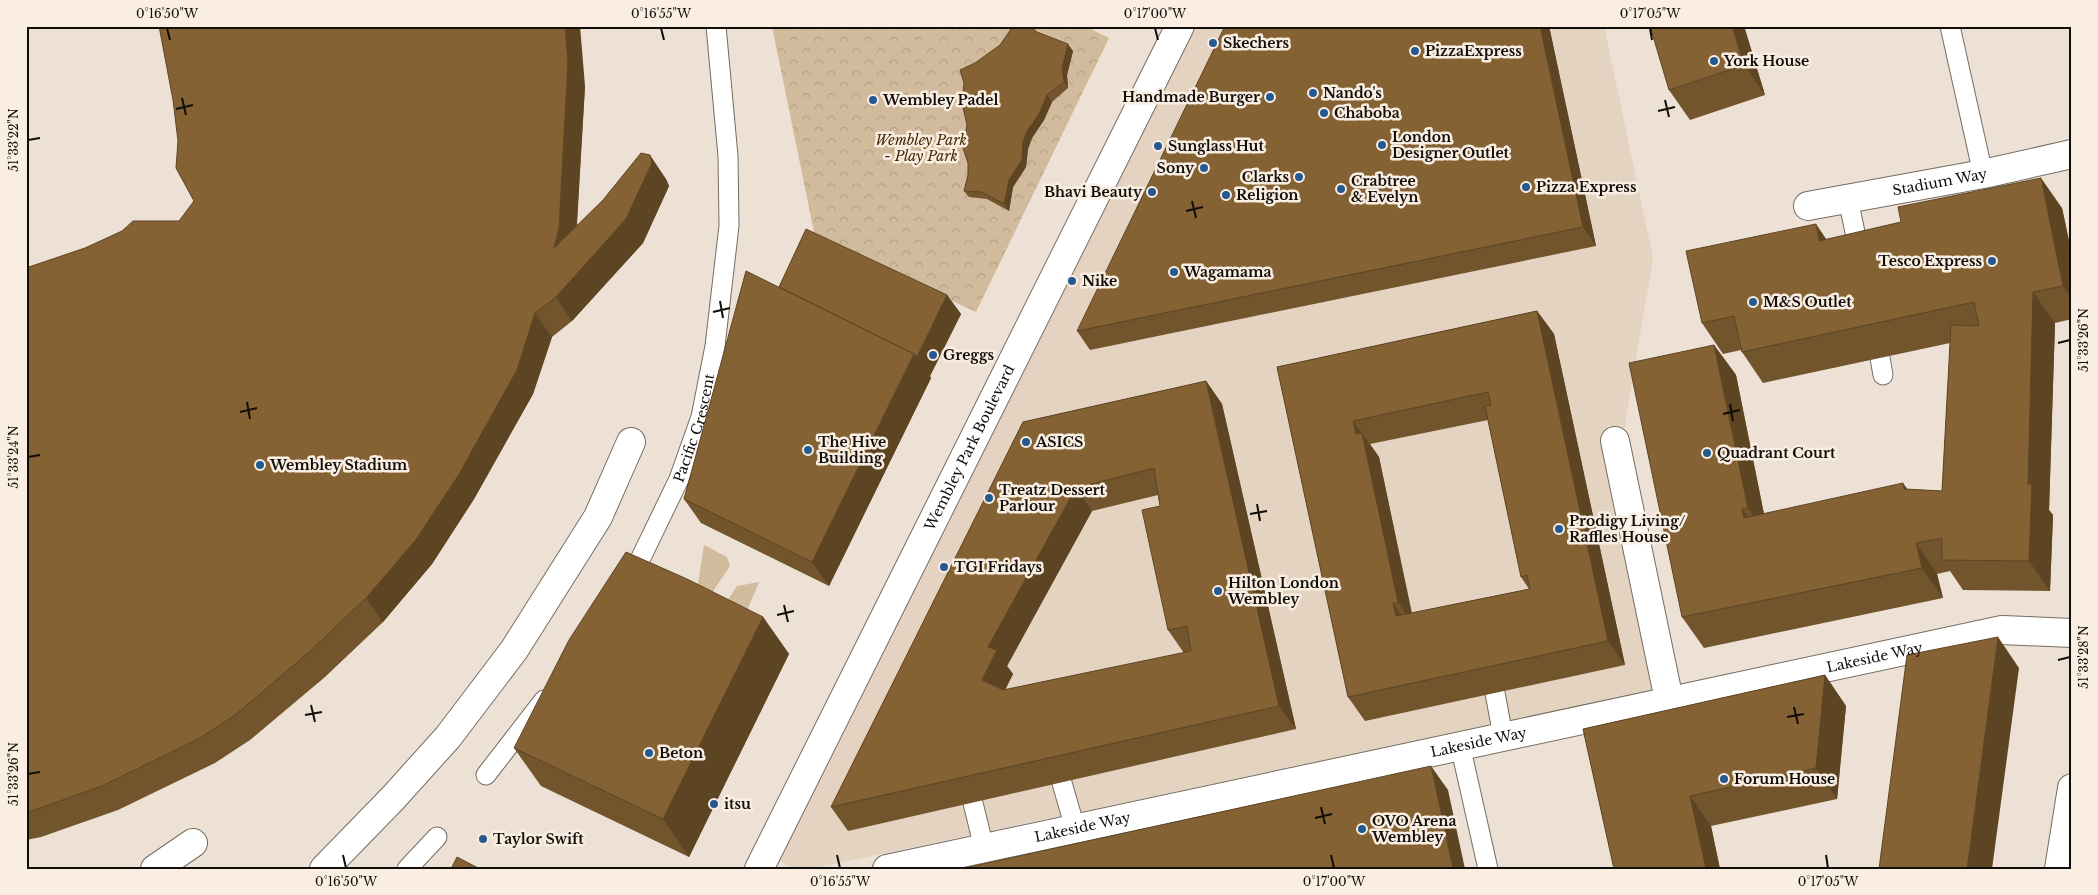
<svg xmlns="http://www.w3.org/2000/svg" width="2098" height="895" viewBox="0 0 2098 895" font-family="'Libre Baskerville',serif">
  <defs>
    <pattern id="park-crowns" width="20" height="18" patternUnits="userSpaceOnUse" patternTransform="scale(1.25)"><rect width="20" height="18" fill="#d2bb9d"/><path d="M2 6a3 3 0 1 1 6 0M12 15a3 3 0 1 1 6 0" fill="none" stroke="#b3a086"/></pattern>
  </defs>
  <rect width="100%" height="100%" fill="#ece1d4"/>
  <!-- built -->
  <path fill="#e3d3c0" d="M1178 26H1604L1653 258 1623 437 1673 687 810 869H794L768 854Z"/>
  <!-- grass -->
  <g fill="#d2bb9d">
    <path d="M704 545 727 557 730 566 708 599 695 603Z"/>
    <path d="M759 582 739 630 716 618 737 586Z"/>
  </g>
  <!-- park -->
  <path fill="url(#park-crowns)" d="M772 26H1085L1109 38 976 312 815 237Z"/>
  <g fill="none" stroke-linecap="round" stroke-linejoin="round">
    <!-- lane casing -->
    <g stroke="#766d62" stroke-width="21">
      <g id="lane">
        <path d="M1950 26 1983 174"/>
        <path d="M1848 199 1860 256"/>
        <path d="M1880 358 1883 375"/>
        <path id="s1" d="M627 581 636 568 679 479 701 417 715 346 729 226 728 156 716 26"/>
        <path d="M1495 693 1503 736"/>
        <path d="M1460 745 1488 869"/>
        <path d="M486 775 544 700"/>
        <path d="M1062 783 1075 828"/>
        <path d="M973 803 984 848"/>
        <path d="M407 869 437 837"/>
      </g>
    </g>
    <!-- street casing -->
    <g stroke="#766d62" stroke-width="30">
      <g id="street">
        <path id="s2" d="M1808 206 1983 174 2072 154"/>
        <path d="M1615 441 1669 700"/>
        <path d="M155 869 193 843"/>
        <path d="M324 869 394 797 448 737 514 650 598 517 631 442"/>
        <path id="s3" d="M759 869 1180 26"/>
        <path id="s4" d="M887 869 2002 630 2072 633"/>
      </g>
    </g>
    <!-- primary casing -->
    <g stroke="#766d62" stroke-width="30">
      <path id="primary" d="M2059 869 2072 788"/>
    </g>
    <!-- lane -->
    <use href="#lane" stroke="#fff" stroke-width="19"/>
    <!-- street -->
    <use href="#street" stroke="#fff" stroke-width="28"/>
    <!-- primary -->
    <use href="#primary" stroke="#fff" stroke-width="28"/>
  </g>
  <!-- wall -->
  <g fill="#72542d" fill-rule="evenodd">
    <path d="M1549 26 1596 246 1090 350 1077 331Z"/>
    <path d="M1744 26 1765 95 1690 120 1669 90Z"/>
    <path d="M1037 32 1073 51 1067 75 1068 88 1052 102 1044 120 1032 138 1028 149 1026 167 1013 187 1009 211 987 199 969 197 964 191 968 175V163L975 63Z"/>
    <path d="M585 86 577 225 666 179 669 186 643 243 572 321 552 337 533 394 474 499 432 564 383 622 325 677 250 740 215 763 118 810 41 837 26 840V268L179 221Z"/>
    <path d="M2062 208 2072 255V319L2055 323 2049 510 2053 515 2050 591 1963 590 1950 571 1937 574 1943 598 1704 648 1682 617 1714 345 1736 375 1764 514 1908 489 1942 491 1950 343 1763 383 1742 352 1741 350 1723 354 1702 323 1826 240Z"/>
    <path d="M779 287 947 295 961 314 930 376 931 378 829 586 701 523 684 499Z"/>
    <path d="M1537 311 1554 334 1625 665 1365 721 1348 697 1277 367ZM1488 420 1521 577 1529 589 1412 613 1379 457 1370 444Z"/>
    <path d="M1206 381 1222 404 1296 729 848 831 831 807 1023 422ZM1158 495 1160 506 1168 630 1184 653 1005 690 1013 674 1007 666 1092 511Z"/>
    <path d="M763 617 789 654 689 857 541 786 514 748Z"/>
    <path d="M1825 675 1846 706 1837 799 1711 826 1720 869H1614L1583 729Z"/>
  </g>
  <!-- shaded-wall -->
  <g fill="#5d4524">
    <path d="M565 26H580L585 86 575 252 554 248Z"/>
    <path d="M1540 26H1549L1596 246 1583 227Z"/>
    <path d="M1732 26H1744L1765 95 1744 65Z"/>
    <path d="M1068 44 1073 51 1067 75 1068 88 1064 82 1062 68Z"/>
    <path d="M1047 95 1052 102 1044 120 1032 138 1028 149 1026 167 1013 187 1009 211 1004 204 1009 180 1027 131Z"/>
    <path d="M650 155 666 179 669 186 643 243 572 321 556 297Z"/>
    <path d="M2041 178 2062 208 2072 255V299L2063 286Z"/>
    <path d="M1816 224 1837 255 1819 241Z"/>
    <path d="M2033 292 2055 323 2049 510 2053 515 2050 591 2029 561 2028 484Z"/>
    <path d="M947 295 961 314 930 376 931 378 829 586 812 562 914 354Z"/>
    <path d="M1537 311 1554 334 1625 665 1608 641Z"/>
    <path d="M535 313 552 337 533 394 474 499 432 564 383 622 366 598Z"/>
    <path d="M1714 345 1736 375 1769 539 1748 508Z"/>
    <path d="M1206 381 1222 404 1296 729 1279 706Z"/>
    <path d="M1353 421 1379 457 1414 626 1398 602Z"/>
    <path d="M1903 483 1925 513 1904 489Z"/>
    <path d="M1076 488 1092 511 1007 666 1013 674 998 704 982 680 988 647Z"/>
    <path d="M1742 509 1763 540 1744 518Z"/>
    <path d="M1916 543 1937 574 1943 598 1922 568Z"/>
    <path d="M1393 603 1410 627 1396 616Z"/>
    <path d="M763 617 789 654 689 857 663 819Z"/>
    <path d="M1998 637 2019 668 1992 869H1967Z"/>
    <path d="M1825 675 1846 706 1837 799 1816 768Z"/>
    <path d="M1431 766 1448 790 1465 869H1453Z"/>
    <path d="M1690 796 1711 826 1720 869H1706Z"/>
  </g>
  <!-- building -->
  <g fill="#856234" stroke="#5d4524" fill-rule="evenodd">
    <path d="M159 26H565L568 62 559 228 554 248 603 200 641 153 650 155 652 163 626 219 556 297 535 313 517 370 458 476 415 541 366 598 308 653 234 716 198 739 102 786 26 813V268L85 248 122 231 133 221H179L194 201 176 168 178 141 173 100Z"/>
    <path d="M1013 26H1030L1037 32 1068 44 1062 68 1064 82 1047 95 1039 114 1027 131 1023 142 1022 160 1009 180 1004 204 982 192 964 191 968 175V163L963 148 967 125 962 103 964 83 960 70 975 63 1000 45Z"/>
    <path d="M1225 26H1540L1583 227 1077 331Z"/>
    <path d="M1650 26H1732L1744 65 1669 90Z"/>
    <path d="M2041 178 2063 286 2033 292 2028 484H2032L2029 561 1942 560V538L1916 543 1922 568 1682 617 1629 363 1714 345 1748 508 1742 509 1744 518 1903 483 1904 489 1942 491 1951 325 1979 326 1974 302 1742 352 1734 316 1702 323 1686 251 1816 224 1819 241 1901 222 1898 207Z"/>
    <path d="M806 229 947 295 917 357 914 354 779 287Z"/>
    <path d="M746 271 914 354 812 562 684 499Z"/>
    <path d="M1537 311 1608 641 1348 697 1277 367ZM1488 392 1491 405 1485 406 1521 577 1527 575 1530 589 1396 616 1393 603 1398 602 1362 433 1356 434 1353 421Z"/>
    <path d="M1206 381 1279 706 831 807 1023 422ZM1154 468 1160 506 1142 510 1168 630 1187 626 1191 651 1003 690 982 680 997 650 988 647 1076 488Z"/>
    <path d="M626 552 687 579 763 617 663 819 514 748 569 640Z"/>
    <path d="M1998 637 1967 869H1879L1907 655Z"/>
    <path d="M1825 675 1816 768 1690 796 1706 869H1614L1583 729Z"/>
    <path d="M1431 766 1453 869H960Z"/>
    <path d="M457 857 480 869H451Z"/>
  </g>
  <!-- ticks -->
  <path fill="none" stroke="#110e0a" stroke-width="2" d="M167 28 170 40M661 28 664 40M1155 28 1158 40M1650 28 1652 40M182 98 186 115M1665 100 1669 117M176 109 193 105M1658 111 1675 107M28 140 40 138M1192 201 1196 218M1186 211 1203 207M720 301 723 318M713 312 730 308M2058 343 2070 340M247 402 250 419M1730 404 1733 421M240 412 257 408M1723 414 1740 410M28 457 40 455M1257 504 1260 521M1250 514 1267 511M784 605 788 622M777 615 794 611M2058 660 2070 657M311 705 315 722M1794 707 1798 724M305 715 322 712M1787 717 1804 714M28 774 40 772M1321 807 1325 824M1315 818 1332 814M343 855 346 868M837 855 840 868M1331 855 1334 868M1826 855 1828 868"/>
  <!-- markers -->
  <g fill="#255991" stroke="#f9eee1" stroke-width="2">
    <circle cx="1213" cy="43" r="5"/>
    <circle cx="1415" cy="51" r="5"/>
    <circle cx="1714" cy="61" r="5"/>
    <circle cx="1313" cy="93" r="5"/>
    <circle cx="1270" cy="97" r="5"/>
    <circle cx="873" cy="100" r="5"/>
    <circle cx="1324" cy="113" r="5"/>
    <circle cx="1382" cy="145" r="5"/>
    <circle cx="1158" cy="146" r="5"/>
    <circle cx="1204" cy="168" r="5"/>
    <circle cx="1299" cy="177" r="5"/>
    <circle cx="1526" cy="187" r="5"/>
    <circle cx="1341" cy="189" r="5"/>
    <circle cx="1152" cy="192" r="5"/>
    <circle cx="1226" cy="195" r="5"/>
    <circle cx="1992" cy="261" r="5"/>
    <circle cx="1174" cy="272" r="5"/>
    <circle cx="1072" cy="281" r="5"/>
    <circle cx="1753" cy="302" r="5"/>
    <circle cx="933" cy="355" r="5"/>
    <circle cx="1026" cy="442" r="5"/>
    <circle cx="808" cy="450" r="5"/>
    <circle cx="1707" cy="453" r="5"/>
    <circle cx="260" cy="465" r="5"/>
    <circle cx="989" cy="498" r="5"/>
    <circle cx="1559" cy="529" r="5"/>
    <circle cx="944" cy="567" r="5"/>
    <circle cx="1218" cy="591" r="5"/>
    <circle cx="649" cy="753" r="5"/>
    <circle cx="1724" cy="779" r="5"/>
    <circle cx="714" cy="804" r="5"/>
    <circle cx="1362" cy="829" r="5"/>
    <circle cx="483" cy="839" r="5"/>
  </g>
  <g text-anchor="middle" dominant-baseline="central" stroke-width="5" stroke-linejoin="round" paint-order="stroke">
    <!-- poi labels -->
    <g font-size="14" font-weight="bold" fill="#110e0a" stroke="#f9eee1" text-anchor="start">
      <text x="1223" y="43">Skechers</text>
      <text x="1425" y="51">PizzaExpress</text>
      <text x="1724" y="61">York House</text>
      <text x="1323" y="93">Nando's</text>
      <text x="1260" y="97" text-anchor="end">Handmade Burger</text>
      <text x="883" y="100">Wembley Padel</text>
      <text x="1334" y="113">Chaboba</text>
      <text x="1392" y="137">London<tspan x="1392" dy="16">Designer Outlet</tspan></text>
      <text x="1168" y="146">Sunglass Hut</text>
      <text x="1194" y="168" text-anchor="end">Sony</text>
      <text x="1289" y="177" text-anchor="end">Clarks</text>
      <text x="1351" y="181">Crabtree<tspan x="1351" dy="16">&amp; Evelyn</tspan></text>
      <text x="1536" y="187">Pizza Express</text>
      <text x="1142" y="192" text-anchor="end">Bhavi Beauty</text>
      <text x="1236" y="195">Religion</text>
      <text x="1982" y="261" text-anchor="end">Tesco Express</text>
      <text x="1184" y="272">Wagamama</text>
      <text x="1082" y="281">Nike</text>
      <text x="1763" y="302">M&amp;S Outlet</text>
      <text x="943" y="355">Greggs</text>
      <text x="818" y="442">The Hive<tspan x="818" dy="16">Building</tspan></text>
      <text x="1036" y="442">ASICS</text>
      <text x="1717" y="453">Quadrant Court</text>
      <text x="270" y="465">Wembley Stadium</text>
      <text x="999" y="490">Treatz Dessert<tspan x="999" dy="16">Parlour</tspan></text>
      <text x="1569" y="521">Prodigy Living/<tspan x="1569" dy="16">Raffles House</tspan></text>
      <text x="954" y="567">TGI Fridays</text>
      <text x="1228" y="583">Hilton London<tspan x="1228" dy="16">Wembley</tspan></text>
      <text x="659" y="753">Beton</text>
      <text x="1734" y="779">Forum House</text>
      <text x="724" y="804">itsu</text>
      <text x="1372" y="821">OVO Arena<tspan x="1372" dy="16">Wembley</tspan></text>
      <text x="493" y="839">Taylor Swift</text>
    </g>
    <!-- park labels -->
    <g font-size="14" font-style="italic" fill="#422800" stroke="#f9eee1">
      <text x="921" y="140">Wembley Park<tspan x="921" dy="16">- Play Park</tspan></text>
    </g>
    <!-- street labels -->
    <g font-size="14" fill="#110e0a" stroke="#f9eee1">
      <text stroke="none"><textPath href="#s2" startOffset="134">Stadium Way</textPath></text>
      <text stroke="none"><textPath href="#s1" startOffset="168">Pacific Crescent</textPath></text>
      <text stroke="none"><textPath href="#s3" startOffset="471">Wembley Park Boulevard</textPath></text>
      <text stroke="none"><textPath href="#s4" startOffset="1010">Lakeside Way</textPath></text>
      <text stroke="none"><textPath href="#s4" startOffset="605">Lakeside Way</textPath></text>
      <text stroke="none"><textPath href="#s4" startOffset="200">Lakeside Way</textPath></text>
    </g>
  </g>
  <!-- border -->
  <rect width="2098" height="895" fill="none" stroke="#f9eee1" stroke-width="55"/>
  <rect x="28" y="28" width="2042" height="840" fill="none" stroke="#110e0a" stroke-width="2"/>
  <g font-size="12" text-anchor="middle" fill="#110e0a">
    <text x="167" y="18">0°16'50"W</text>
    <text x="661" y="18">0°16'55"W</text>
    <text x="1155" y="18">0°17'00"W</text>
    <text x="1650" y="18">0°17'05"W</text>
    <text transform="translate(14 140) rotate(-90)" y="4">51°33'22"N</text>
    <text transform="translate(2084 340) rotate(-90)" y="4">51°33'26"N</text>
    <text transform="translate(14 457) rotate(-90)" y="4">51°33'24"N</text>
    <text transform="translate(2084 657) rotate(-90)" y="4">51°33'28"N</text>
    <text transform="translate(14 774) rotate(-90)" y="4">51°33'26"N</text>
    <text x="346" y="886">0°16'50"W</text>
    <text x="840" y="886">0°16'55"W</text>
    <text x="1334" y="886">0°17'00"W</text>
    <text x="1828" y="886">0°17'05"W</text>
  </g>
</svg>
